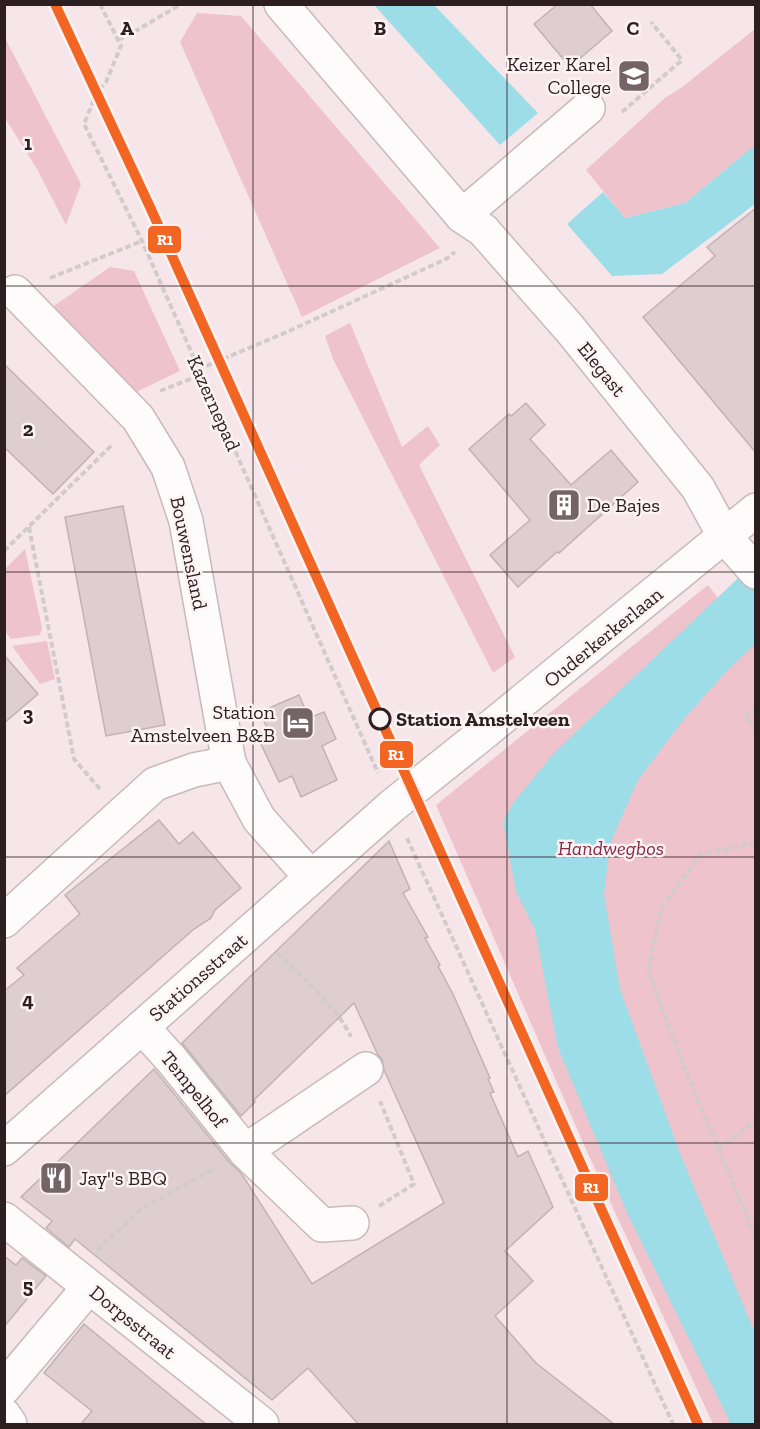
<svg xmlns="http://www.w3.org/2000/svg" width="760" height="1429" viewBox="0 0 760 1429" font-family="'Zilla Slab',serif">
  <rect width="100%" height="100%" fill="#f7e6e9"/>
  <!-- green -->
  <g fill="#eec3cb">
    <path d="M197 13 241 16 440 248 302 317 180 42Z"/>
    <path d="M755 29V145L685 203 625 218 586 170 666 97 681 88Z"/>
    <path d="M4 36 81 184 66 225 37 169 5 118Z"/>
    <path d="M110 267 134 271 180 371 132 394 51 308Z"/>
    <path d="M350 323 402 447 428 426 440 445 419 465 515 657 493 673 333 359 325 336Z"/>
    <path d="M25 549 42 628 40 635 11 639 5 631V569Z"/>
    <path d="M708 585 755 646V1424H713L584 1145 436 805Z"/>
    <path d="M47 641 55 679 40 684 12 646Z"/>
  </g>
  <!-- water -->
  <g fill="#9ddde8">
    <path d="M374 5H434L538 113 500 145Z"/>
    <path d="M755 145V204L662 274 612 276 567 224 603 192 625 218 685 203Z"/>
    <path d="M755 562V644L724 674 684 719 638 780 610 844 604 895 620 989 681 1156 755 1333V1424H731L628 1215 558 1048 535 930 516 892 503 822 513 803 555 752Z"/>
  </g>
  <!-- building -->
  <g fill="#deced1" stroke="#c1b2b5" stroke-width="1.5">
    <path d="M558 4H590L612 31 570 67 534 24Z"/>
    <path d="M756 208V453L643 317 715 256 707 247Z"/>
    <path d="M4 364 94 452 53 494 4 447Z"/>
    <path d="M526 403 545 425 530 439 571 485 611 450 638 482 559 553 557 552 518 587 490 555 530 520 469 449 509 414 511 416Z"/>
    <path d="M123 506 165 725 106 736 65 517Z"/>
    <path d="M4 655 38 694 4 723Z"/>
    <path d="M299 695 309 718 324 712 336 739 322 746 337 780 301 797 292 776 279 782 259 740 270 735 260 712Z"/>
    <path d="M159 820 179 844 193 832 241 888 215 910 211 918 194 929 4 1096V991L24 975 17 968 80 914 65 895Z"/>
    <path d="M389 841 410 889 403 893 428 937 425 938 440 965 438 966 453 994 490 1078 488 1079 494 1092 490 1093 518 1157 528 1151 553 1207 505 1251 533 1281 495 1316 536 1363 615 1425H359L308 1368 272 1400 75 1239 69 1247 46 1228 52 1221 21 1197 154 1069 230 1163 241 1173 312 1284 444 1203 384 1070 382 1059 378 1055 354 1003 254 1100 255 1102 241 1116 182 1043Z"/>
    <path d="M4 1256 16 1265 22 1258 46 1276 4 1327Z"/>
    <path d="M84 1324 175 1399 207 1425H80L92 1411 44 1373Z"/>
  </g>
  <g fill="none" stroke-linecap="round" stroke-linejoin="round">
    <!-- minor casing -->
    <g stroke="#c8b9bb" stroke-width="36">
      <g id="minor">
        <path d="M281 4 462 216 483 230 570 329 698 488 725 537 756 572"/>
        <path d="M462 216 588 108"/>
        <path d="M15 292 138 418 168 467 186 521 229 763 259 819 311 877"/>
        <path d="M4 921 155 784 194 770 229 763"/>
        <path d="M142 1027 171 1059 245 1151 322 1225 352 1223"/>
        <path d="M4 1149 392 806 481 735 756 510"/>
        <path d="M245 1151 366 1069"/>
        <path d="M4 1219 262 1424"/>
        <path d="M4 1388 89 1287"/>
        <path d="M4 1415 10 1424"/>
      </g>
    </g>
    <!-- path -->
    <g stroke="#d2cbcb" stroke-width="4" stroke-dasharray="6 3" stroke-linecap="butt">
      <path d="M100 4 121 46 106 82 97 92 84 124 142 241 378 773"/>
      <path d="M214 4H243"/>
      <path d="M118 39 124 38 181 4"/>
      <path d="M622 112 682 60 651 22"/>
      <path d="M50 278 142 241"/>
      <path d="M160 391 193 378 199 369 287 332 446 259 455 252"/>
      <path d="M29 527 74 759 100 789"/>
      <path d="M4 551 113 444"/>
      <path d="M756 707 745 716 756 730"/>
      <path d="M407 838 673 1424"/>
      <path d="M756 843 701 854 661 909 648 971 689 1079 756 1238"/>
      <path d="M277 953C303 978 335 1004 351 1037"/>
      <path d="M718 1149 756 1120"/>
      <path d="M379 1206 414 1184 380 1101"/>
      <path d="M97 1250 140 1210 215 1168"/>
    </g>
    <!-- minor -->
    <use href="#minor" stroke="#fefbfc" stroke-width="33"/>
    <!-- rail-1 casing -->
    <g stroke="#fbf3f4" stroke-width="15">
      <path id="rail-1" d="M55 4 150 207 698 1424"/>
    </g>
    <!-- rail-1 -->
    <use href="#rail-1" stroke="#f26522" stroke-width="10"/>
  </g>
  <!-- grid -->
  <path fill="none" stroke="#2d1e21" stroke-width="1.5" stroke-opacity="0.55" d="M253 4V1424M507 4V1424M4 286H756M4 572H756M4 857H756M4 1143H756"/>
  <!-- icons -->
  <defs>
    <g id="school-square" transform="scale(1.725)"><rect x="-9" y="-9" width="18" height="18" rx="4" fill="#746467" stroke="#fbf3f4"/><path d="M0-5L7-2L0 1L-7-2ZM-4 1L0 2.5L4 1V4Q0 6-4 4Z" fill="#fff"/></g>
    <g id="building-square" transform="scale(1.725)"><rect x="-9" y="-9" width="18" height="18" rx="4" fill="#746467" stroke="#fbf3f4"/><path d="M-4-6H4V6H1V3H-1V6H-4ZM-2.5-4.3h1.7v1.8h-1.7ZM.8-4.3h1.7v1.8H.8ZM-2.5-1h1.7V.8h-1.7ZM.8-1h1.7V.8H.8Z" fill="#fff"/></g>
    <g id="hotel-square" transform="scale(1.725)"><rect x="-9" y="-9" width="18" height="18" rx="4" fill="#746467" stroke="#fbf3f4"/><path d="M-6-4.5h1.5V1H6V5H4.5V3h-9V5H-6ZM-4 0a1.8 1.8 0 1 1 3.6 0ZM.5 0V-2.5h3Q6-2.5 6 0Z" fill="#fff"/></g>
    <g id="restaurant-square" transform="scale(1.725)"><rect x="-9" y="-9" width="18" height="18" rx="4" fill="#746467" stroke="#fbf3f4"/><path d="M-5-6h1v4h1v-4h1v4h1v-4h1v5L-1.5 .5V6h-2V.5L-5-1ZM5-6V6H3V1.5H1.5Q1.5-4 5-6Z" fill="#fff"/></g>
  </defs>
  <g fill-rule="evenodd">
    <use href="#school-square" x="634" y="76"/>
    <use href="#building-square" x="564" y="505"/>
    <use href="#hotel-square" x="298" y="723"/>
    <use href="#restaurant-square" x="56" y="1178"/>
  </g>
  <!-- markers -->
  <circle fill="#fbf3f4" stroke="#2d1e21" stroke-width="3" cx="380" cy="719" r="10"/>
  <g text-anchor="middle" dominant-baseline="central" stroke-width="5" stroke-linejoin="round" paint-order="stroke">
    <!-- poi labels -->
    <g font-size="20" fill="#2d1e21" stroke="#fbf3f4" text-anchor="end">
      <text x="611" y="64">Keizer Karel<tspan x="611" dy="23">College</tspan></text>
      <text x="587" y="505" text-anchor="start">De Bajes</text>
      <text x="275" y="712">Station<tspan x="275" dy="23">Amstelveen B&amp;B</tspan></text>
      <text x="79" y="1178" text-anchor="start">Jay''s BBQ</text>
    </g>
    <!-- street labels -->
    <g font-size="20" fill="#2d1e21" stroke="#fbf3f4">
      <text transform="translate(602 369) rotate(51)">Elegast</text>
      <text transform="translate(214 403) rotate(66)">Kazernepad</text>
      <text transform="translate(189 553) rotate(78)">Bouwensland</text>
      <text transform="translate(603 637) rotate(-39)">Ouderkerkerlaan</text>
      <text transform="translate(198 977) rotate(-41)">Stationsstraat</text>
      <text transform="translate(194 1089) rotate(51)">Tempelhof</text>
      <text transform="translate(133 1322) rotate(39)">Dorpsstraat</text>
    </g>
    <!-- stop labels -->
    <g font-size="20" font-weight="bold" fill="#2d1e21" stroke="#fbf3f4" text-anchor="start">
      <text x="396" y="719">Station Amstelveen</text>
    </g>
    <!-- park labels -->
    <g font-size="20" font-style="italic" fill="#842a46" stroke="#fbf3f4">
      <text x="611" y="848">Handwegbos</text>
    </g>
  </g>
  <g font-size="20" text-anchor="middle" font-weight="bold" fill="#2d1e21" stroke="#fbf3f4" stroke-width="5" stroke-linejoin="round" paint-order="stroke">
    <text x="127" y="35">A</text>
    <text x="380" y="35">B</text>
    <text x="633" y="35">C</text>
    <text x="28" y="150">1</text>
    <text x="28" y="436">2</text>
    <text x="28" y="721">3</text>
    <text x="28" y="1007">4</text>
    <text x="28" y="1293">5</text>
  </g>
  <g stroke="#fbf3f4" stroke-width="2">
    <rect x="147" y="225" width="35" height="29" rx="6" fill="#f26522"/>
    <rect x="379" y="740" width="35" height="29" rx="6" fill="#f26522"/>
    <rect x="574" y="1173" width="35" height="29" rx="6" fill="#f26522"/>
  </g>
  <g font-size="16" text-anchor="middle" font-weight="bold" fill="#fff">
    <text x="165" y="245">R1</text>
    <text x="396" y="760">R1</text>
    <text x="591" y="1193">R1</text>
  </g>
  <!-- border -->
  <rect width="760" height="1429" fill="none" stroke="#2d1e21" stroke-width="12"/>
</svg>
